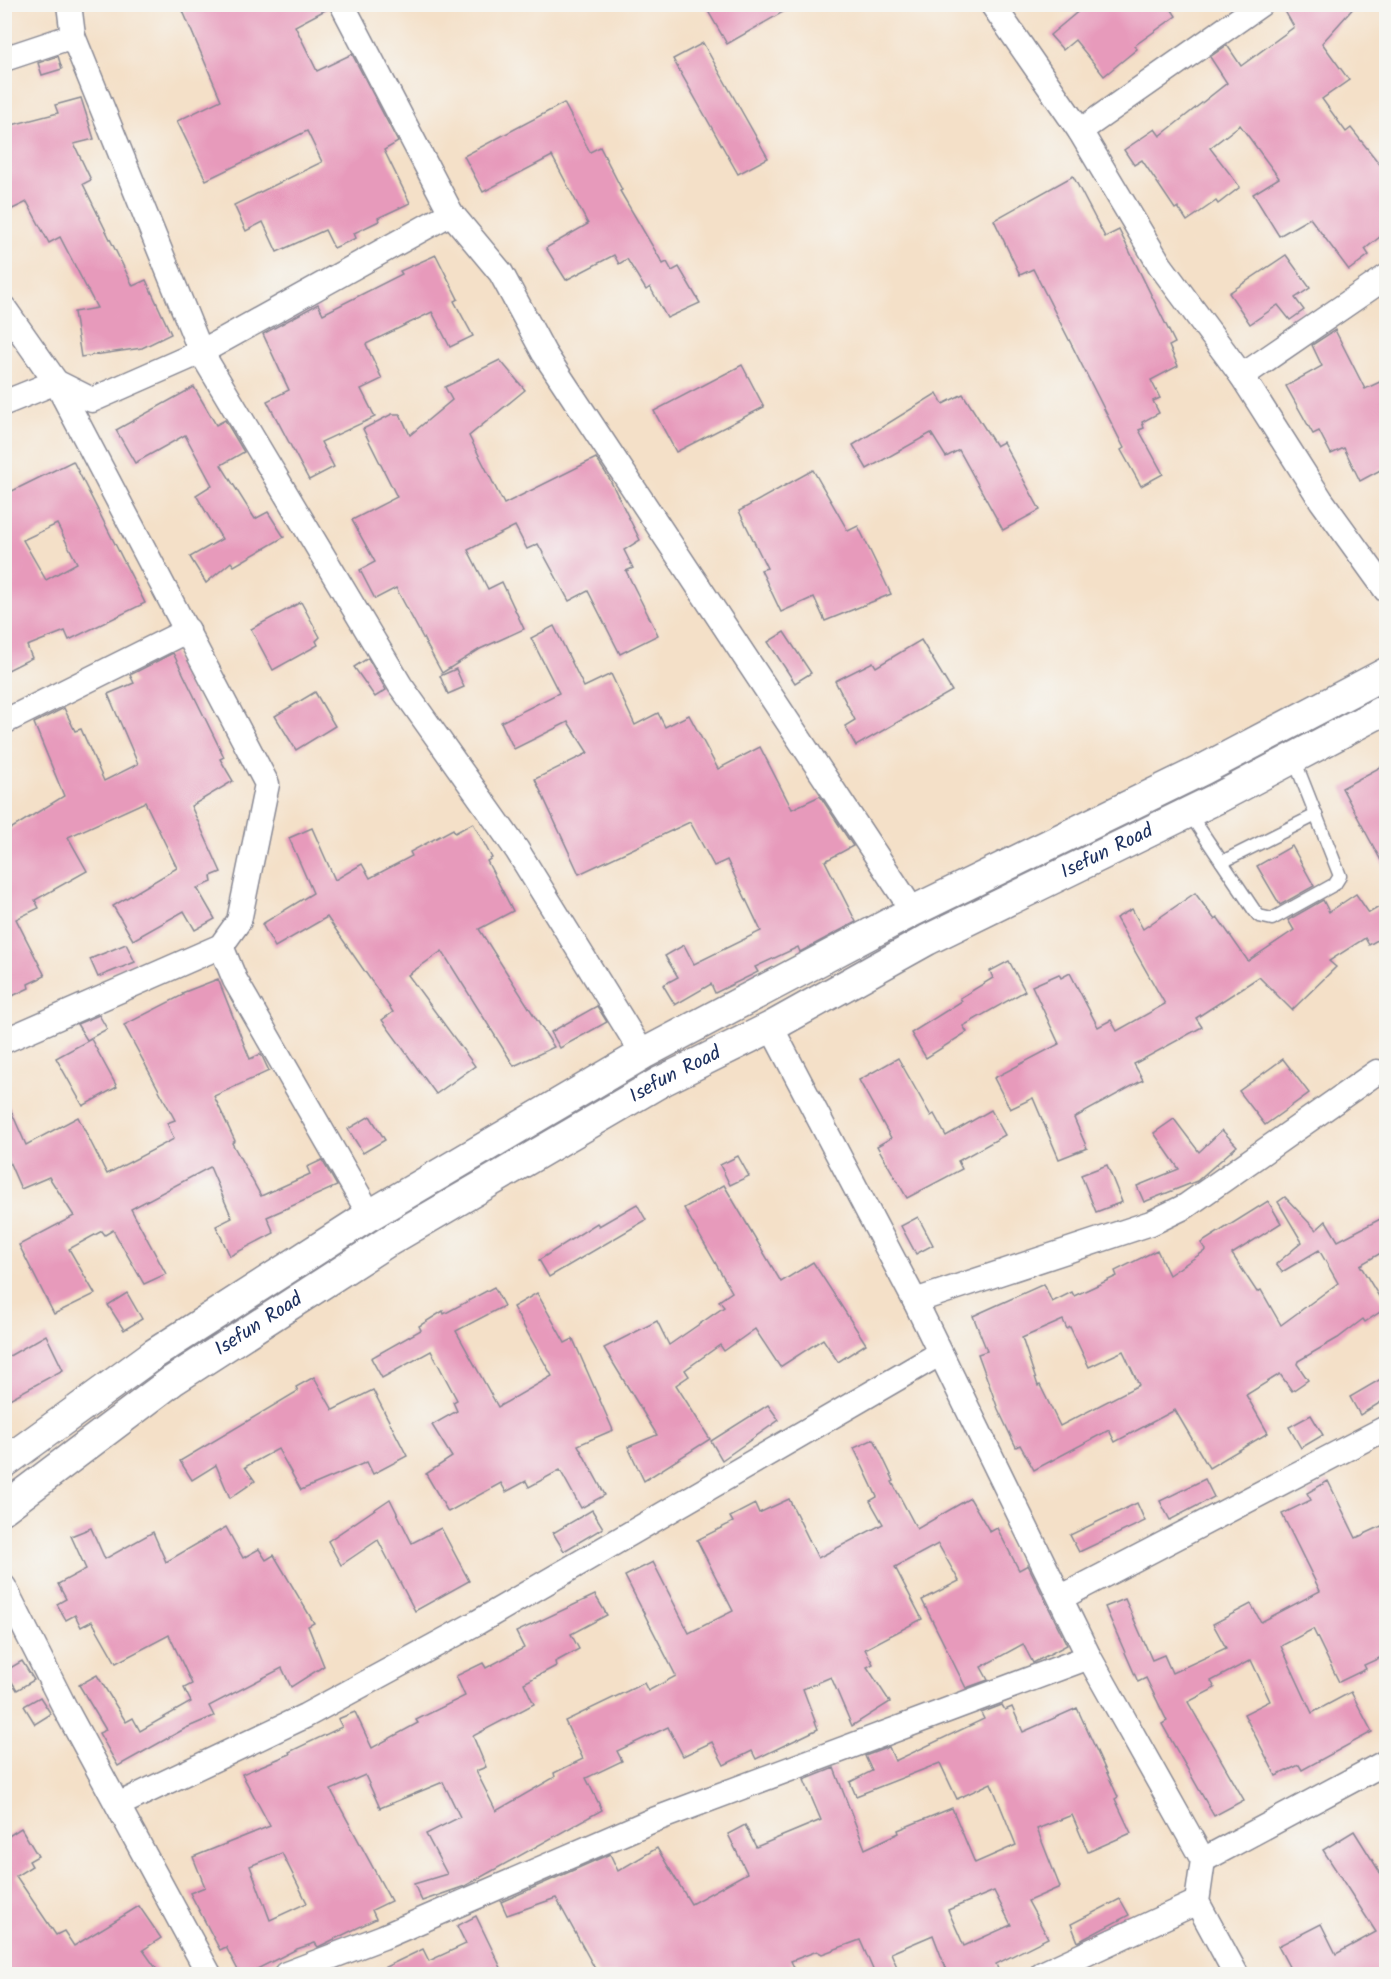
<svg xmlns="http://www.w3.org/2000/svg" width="1391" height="1979" viewBox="0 0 1391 1979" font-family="Kalam,sans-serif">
  <rect width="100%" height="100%" fill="#f6f6f2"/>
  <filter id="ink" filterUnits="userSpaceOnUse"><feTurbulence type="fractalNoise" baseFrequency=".0167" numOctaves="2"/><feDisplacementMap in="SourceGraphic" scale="12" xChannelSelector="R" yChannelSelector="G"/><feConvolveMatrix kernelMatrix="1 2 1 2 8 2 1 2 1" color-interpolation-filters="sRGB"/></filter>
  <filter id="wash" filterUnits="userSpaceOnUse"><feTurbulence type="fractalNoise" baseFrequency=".008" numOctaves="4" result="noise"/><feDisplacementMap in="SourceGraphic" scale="24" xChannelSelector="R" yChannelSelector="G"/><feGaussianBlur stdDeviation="1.35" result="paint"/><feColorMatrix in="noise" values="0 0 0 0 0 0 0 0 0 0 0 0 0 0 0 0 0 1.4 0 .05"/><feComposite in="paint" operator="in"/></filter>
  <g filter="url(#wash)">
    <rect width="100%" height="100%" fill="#f4e0c8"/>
    <g id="blocks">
      <!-- building -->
      <g fill="#e79abb" fill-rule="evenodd">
        <path d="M180 4H328L329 8 295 26 317 71 352 54 398 142 384 150 410 203 378 218 379 221 354 233 356 238 334 248 325 230 277 252 263 222 246 231 234 205 322 162 307 131 206 180 177 121 221 100Z"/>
        <path d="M704 4H797L727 44Z"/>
        <path d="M1087 4H1168L1176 16 1134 46 1137 49 1104 76 1075 40 1063 50 1050 35Z"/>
        <path d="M1281 4H1357L1322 43 1349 80 1322 99 1346 132 1351 128 1386 172V232L1365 249 1369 255 1349 270 1310 218 1279 236 1253 194 1279 178 1240 125 1210 148 1240 187 1218 204 1216 201 1187 221 1178 207 1175 209 1142 160 1134 165 1124 150 1155 129 1160 136 1227 83 1210 57 1227 45 1241 66 1294 27Z"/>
        <path d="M703 43 768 158 738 174 673 59Z"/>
        <path d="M58 56 62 69 42 75 38 63Z"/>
        <path d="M81 98 94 139 74 144 91 180 83 184 133 286 146 280 171 334 142 348 81 357 74 312 97 308 60 237 49 243 27 202 4 213V127L58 113 55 105Z"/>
        <path d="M564 103 590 152 600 147 622 190 620 191 663 264 667 262 672 271 679 267 700 303 667 318 650 287 646 290 627 259 619 264 614 255 566 280 546 248 588 224 552 156 483 192 464 156Z"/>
        <path d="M1073 176 1105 237 1119 230 1175 343 1169 346 1178 366 1151 380 1160 398 1153 401 1159 413 1142 422 1144 428 1139 430 1163 474 1141 486 1121 450 1124 448 1033 269 1020 275 994 220Z"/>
        <path d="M436 255 458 299 454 301 473 336 450 347 432 312 366 344 382 379 361 389 375 417 321 442 334 467 309 480 267 401 289 390 263 334 318 304 323 314 402 274 400 271Z"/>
        <path d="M1286 255 1310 288 1295 298 1304 310 1290 320 1278 305 1250 324 1229 293Z"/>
        <path d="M1335 330 1365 389 1386 379V467L1360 481 1344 448 1331 454 1319 431 1313 434 1286 386 1322 366 1312 345Z"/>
        <path d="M500 360 525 390 469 436 504 504 596 458 609 478 640 540 624 550 633 568 626 571 658 635 620 654 588 591 569 601 538 544 527 549 515 526 468 550 488 589 502 582 524 629 480 649 442 673 396 588 375 599 360 570 375 562 352 520 397 497 363 429 392 414H400L410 435 452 400 445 387Z"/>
        <path d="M742 365 764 407 676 452 654 411Z"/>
        <path d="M194 387 216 425 225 420 244 452 221 465 255 519 268 512 284 537 234 566 231 562 206 583 190 557 222 539 196 495 212 485 185 435 135 463 116 430Z"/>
        <path d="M937 393 943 404 963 394 996 446 1003 442 1040 510 1003 530 959 450 946 457 931 433 867 469 853 445Z"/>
        <path d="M73 461 145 603 69 640 65 631 27 646 32 658 4 672V495ZM57 524 77 563 46 580 23 540Z"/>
        <path d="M813 470 848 531 858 526 891 594 825 621 814 597 781 612 761 570 767 568 739 511Z"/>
        <path d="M301 602 320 637 316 641 318 645 273 670 251 629Z"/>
        <path d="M554 626 584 687 611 674 635 725 658 713 665 727 689 715 718 769 760 747 792 809 820 796 853 846 825 861 856 922 800 952 798 947 755 967 758 972 715 993 711 984 675 1005 663 985 678 977 665 956 684 945 694 964 761 931 727 860 714 866 690 822 579 874 535 779 588 753 568 722 514 749 501 722 559 693 531 638Z"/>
        <path d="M784 632 811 673 795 683 768 642Z"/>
        <path d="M921 640 952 691 856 746 845 726 855 720 835 681 873 662 876 667Z"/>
        <path d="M173 653 224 757 220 759 233 781 191 806 221 872 211 876 212 882 197 888 215 919 195 930 184 911 133 940 113 906 177 868 145 802 68 837 87 871 35 900 39 908 16 919 45 976 28 984 29 988 4 1000V833L64 796 34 723 64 708 75 731 81 729 104 781 138 764 108 694 134 683 130 675Z"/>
        <path d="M368 658 386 690 375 697 354 667Z"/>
        <path d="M456 669 464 687 448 694 440 676Z"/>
        <path d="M315 692 335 726 296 750 275 716Z"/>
        <path d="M1386 764V870L1342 788Z"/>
        <path d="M473 823 492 858 487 861 513 911 479 929 554 1047 514 1066 442 951 408 975 475 1066 436 1094 382 1020 393 1012 327 917 275 947 262 924 313 893 289 838 312 828 335 880 362 864 370 878 412 856 410 852 453 829 455 833Z"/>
        <path d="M1292 846 1314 886 1280 905 1257 866Z"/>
        <path d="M1195 893 1215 920 1218 918 1248 961 1294 930 1288 920 1323 900 1329 912 1356 894 1369 913 1386 903V935L1369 945 1365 938 1329 961 1336 967 1292 1010 1259 977 1196 1018 1202 1027 1134 1064 1143 1080 1074 1118 1087 1148 1059 1159 1033 1098 1010 1109 994 1078 1059 1044 1032 986 1059 974 1061 978 1070 973 1098 1027 1111 1020 1117 1031 1165 1004 1116 918 1132 909 1143 929Z"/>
        <path d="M126 944 135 962 98 977 90 959Z"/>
        <path d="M1009 961 1025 991 963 1026 967 1032 926 1058 911 1033 962 1001 960 998 993 978 990 971Z"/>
        <path d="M218 979 250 1059 261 1054 269 1071 214 1096 235 1141 232 1143 261 1196 310 1174 307 1167 322 1160 337 1186 267 1217 274 1233 230 1256 216 1226 232 1218 210 1167 131 1209 166 1274 144 1284 113 1230 105 1235 102 1231 69 1249 95 1294 54 1314 19 1245 74 1216 49 1177 21 1189 4 1150V1095L26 1145 78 1117 107 1174 174 1139 167 1123 175 1120 124 1025 183 995 182 993Z"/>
        <path d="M597 1006 607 1022 560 1048 551 1032Z"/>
        <path d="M99 1015 107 1029 87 1040 77 1024Z"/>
        <path d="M91 1039 117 1087 83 1106 56 1058Z"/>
        <path d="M898 1058 931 1116 934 1114 946 1136 991 1110 1005 1135 958 1161 962 1169 907 1198 877 1146 891 1138 859 1080Z"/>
        <path d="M1283 1059 1309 1093 1265 1125 1239 1091Z"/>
        <path d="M370 1116 385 1140 363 1153 348 1129Z"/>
        <path d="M1174 1119 1199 1152 1222 1130 1237 1146 1197 1181 1144 1202 1137 1186 1179 1169 1154 1133Z"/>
        <path d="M738 1156 749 1176 730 1185 720 1165Z"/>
        <path d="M1107 1165 1122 1202 1096 1212 1081 1175Z"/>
        <path d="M724 1185 781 1282 813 1262 866 1344 838 1362 823 1339 780 1367 755 1329 724 1351 720 1345 685 1370 689 1376 676 1385 710 1439 644 1481 628 1447 657 1435 604 1348 657 1321 669 1345 724 1307 719 1301 732 1292 684 1208Z"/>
        <path d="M1285 1197 1316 1230 1326 1221 1338 1241 1386 1216V1250L1360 1265 1386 1308 1365 1322 1363 1319 1338 1338 1298 1361 1297 1364 1308 1380 1292 1391 1280 1374 1246 1395 1268 1433 1209 1468 1175 1410 1115 1442 1109 1430 1034 1470 1020 1445 1016 1447 998 1409 978 1354 987 1351 973 1316 1044 1284 1052 1302 1072 1292 1074 1296 1117 1276 1115 1271 1157 1250 1169 1275 1206 1250 1201 1243 1268 1201 1281 1223 1232 1254 1257 1292 1261 1290 1281 1325 1338 1283 1319 1250 1282 1272 1276 1264 1302 1242 1278 1202ZM1063 1320 1067 1329 1070 1327 1089 1367 1123 1351 1139 1385 1060 1426 1040 1385 1038 1386 1022 1338Z"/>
        <path d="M637 1204 646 1220 549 1277 539 1260 597 1223 599 1226Z"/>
        <path d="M918 1217 933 1245 916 1254 901 1226Z"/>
        <path d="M494 1287 504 1306 456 1331 498 1407 552 1376 513 1307 537 1293 565 1343 573 1339 613 1430 578 1445 605 1495 581 1508 560 1470 529 1487 526 1481 506 1492 501 1483 448 1512 426 1474 452 1457 432 1425 457 1411 453 1402 457 1400 431 1351 382 1378 371 1358 421 1330 419 1326 443 1311 444 1314Z"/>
        <path d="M127 1293 142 1319 124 1330 108 1305Z"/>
        <path d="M46 1335 63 1370 4 1402V1359Z"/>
        <path d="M1386 1376V1399L1360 1415 1350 1397Z"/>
        <path d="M314 1377 333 1410 373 1390 407 1456 373 1474 367 1462 301 1490 278 1449 245 1467 255 1481 230 1498 216 1465 192 1480 180 1461 298 1391 296 1387Z"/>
        <path d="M768 1405 779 1420 722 1460 711 1441Z"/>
        <path d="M1311 1415 1323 1435 1301 1448 1289 1427Z"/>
        <path d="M874 1439 894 1481 892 1482 917 1529 970 1498 990 1532 997 1528 1019 1570 1028 1565 1067 1645 1033 1663 1023 1644 981 1667 988 1680 966 1688 922 1600 959 1581 938 1544 895 1567 922 1619 865 1649 873 1664 867 1667 890 1702 852 1726 831 1677 803 1689 818 1729 756 1759 752 1751 724 1765 712 1742 683 1756 668 1727 617 1751 622 1761 586 1778 602 1810 465 1886 422 1901 414 1884 447 1874 426 1834 460 1817 443 1782 380 1808 365 1775 331 1790 391 1901 372 1910 376 1919 318 1947 315 1943 297 1949 247 1974H240L226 1947 220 1950 190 1893 205 1887 193 1857 270 1826 242 1774 290 1754 289 1752 342 1727 338 1719 355 1712 372 1748 418 1723 416 1720 465 1696 456 1676 483 1663 486 1668 524 1648 516 1632 595 1595 607 1615 571 1634 579 1649 555 1662 556 1666 524 1683 534 1704 473 1736 486 1767 476 1771 496 1811 555 1777 554 1773 583 1759 565 1721 644 1683 648 1691 676 1676 625 1576 653 1562 689 1633 733 1611 697 1540 733 1522 730 1517 755 1504 759 1513 789 1499 818 1558 883 1524 870 1501 877 1497 854 1448ZM282 1853 307 1903 270 1920 250 1866Z"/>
        <path d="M1205 1479 1214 1497 1170 1520 1160 1501Z"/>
        <path d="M1328 1481 1356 1538 1386 1524V1655L1364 1665 1366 1669 1339 1682 1313 1629 1281 1646 1312 1713 1351 1692 1372 1732 1302 1770 1299 1765 1276 1776 1244 1714 1270 1701 1251 1660 1211 1681 1215 1688 1188 1702 1244 1800 1214 1816 1162 1724 1167 1721 1146 1678 1138 1682 1105 1607 1125 1599 1152 1660 1164 1655 1172 1673 1226 1648 1213 1624 1251 1604 1261 1622 1320 1591 1282 1514 1311 1500 1307 1493Z"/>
        <path d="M390 1499 412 1543 441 1528 469 1581 415 1611 378 1540 341 1565 328 1541Z"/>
        <path d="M1137 1503 1145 1521 1079 1552 1070 1535Z"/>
        <path d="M592 1510 603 1528 564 1551 553 1533Z"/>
        <path d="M226 1527 243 1558 259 1549 266 1560 274 1555 314 1623 308 1626 324 1666 291 1687 282 1668 209 1706 214 1716 186 1728 118 1766 99 1733 106 1730 79 1685 97 1675 126 1722 133 1718 140 1731 191 1702 184 1688 192 1684 169 1635 116 1663 92 1621 81 1627 75 1615 66 1620 57 1604 66 1599 58 1584 86 1569 71 1536 91 1528 105 1559 153 1532 166 1562Z"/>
        <path d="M22 1661 34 1680 17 1690 5 1671Z"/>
        <path d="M40 1697 51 1714 35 1724 24 1706Z"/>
        <path d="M1002 1705 1005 1710 1012 1707 1023 1732 1077 1708 1118 1797 1115 1799 1131 1833 1088 1852 1072 1815 1037 1829 1060 1887 1028 1901 1048 1938 996 1964 998 1969 986 1974H948L933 1935 891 1953 900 1974H875L860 1940 822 1954 817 1951 791 1961 797 1974H598L556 1898 507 1915 501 1902 610 1854 618 1871 657 1848 691 1904 747 1873 728 1834 745 1825 756 1847 821 1820 804 1780 834 1768 865 1849 899 1833 898 1830 952 1808 975 1863 1016 1845 991 1783 957 1799 940 1763 856 1796 850 1782 872 1771 865 1756 889 1747 895 1761 984 1719 981 1713ZM994 1891 1011 1925 964 1946 948 1910Z"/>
        <path d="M21 1828 38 1856 29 1861 32 1866 16 1876 56 1935 64 1931 74 1946 139 1906 161 1938 143 1950 160 1974H11L4 1963V1839Z"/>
        <path d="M1354 1831 1386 1882V1974H1293L1278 1946 1321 1924 1336 1954 1376 1932 1323 1850Z"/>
        <path d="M1120 1899 1129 1915 1078 1942 1071 1924Z"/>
        <path d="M476 1916 504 1974H371L423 1949 429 1961 466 1944 457 1926Z"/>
      </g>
    </g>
  </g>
  <g filter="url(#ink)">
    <use href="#blocks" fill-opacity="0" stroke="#888893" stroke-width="1.5"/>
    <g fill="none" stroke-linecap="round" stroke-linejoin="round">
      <!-- service casing -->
      <g stroke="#888893" stroke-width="15">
        <g id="service">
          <path d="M1189 813 1254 910 1259 916 1272 919 1335 884 1340 876 1294 759"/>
          <path d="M1222 862 1316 815"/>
        </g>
      </g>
      <!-- minor casing -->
      <g stroke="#888893" stroke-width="27">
        <g id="minor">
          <path d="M69 4 73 36 201 352 400 685 517 850 643 1054"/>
          <path d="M342 4 451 213 501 273 544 353 913 911"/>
          <path d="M992 4 1080 131 1160 265 1242 376 1321 500 1386 590"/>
          <path d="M4 59 73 36"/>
          <path d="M1080 131 1261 4"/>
          <path d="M4 308 56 382 267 784 239 921 221 946 4 1041"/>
          <path d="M1242 376 1386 277"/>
          <path d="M4 403 56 382 92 400 201 352 451 213"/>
          <path d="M4 722 188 630"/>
          <path d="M221 946 235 980 370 1215"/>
          <path d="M771 1027 915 1301 1089 1657 1203 1860 1197 1902 1236 1974"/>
          <path d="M915 1301 1151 1223 1186 1206 1377 1072"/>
          <path d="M4 1587 65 1708 209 1974"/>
          <path d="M1062 1597 1386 1428"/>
          <path d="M118 1805 305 1716 478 1622 939 1354"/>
          <path d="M1203 1860 1386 1762"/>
          <path d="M286 1974 383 1937 651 1821 1089 1657"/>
          <path d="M1042 1974 1197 1902"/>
        </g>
      </g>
      <!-- tertiary casing -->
      <g stroke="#888893" stroke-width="33">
        <g id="tertiary">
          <path d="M4 1463 154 1354 370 1215 643 1054 913 911 1204 769 1386 673"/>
          <path id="s1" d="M4 1508 172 1381 387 1242 660 1082 771 1027 927 940 1218 798 1386 709"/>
        </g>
      </g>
      <!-- service -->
      <use href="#service" stroke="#fff" stroke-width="12"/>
      <!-- minor -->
      <use href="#minor" stroke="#fff" stroke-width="24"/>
      <!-- tertiary -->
      <use href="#tertiary" stroke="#fff" stroke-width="30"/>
    </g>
  </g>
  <g text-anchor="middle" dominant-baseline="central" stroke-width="5" stroke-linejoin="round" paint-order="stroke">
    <!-- street labels -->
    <g font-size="20" fill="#1b2f5e" stroke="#f6f6f2">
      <text stroke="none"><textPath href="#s1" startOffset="1286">Isefun Road</textPath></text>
      <text stroke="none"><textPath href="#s1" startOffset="800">Isefun Road</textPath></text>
      <text stroke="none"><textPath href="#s1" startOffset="314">Isefun Road</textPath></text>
    </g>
  </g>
  <!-- margin -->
  <rect width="1391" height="1979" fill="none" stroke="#f6f6f2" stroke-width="24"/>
</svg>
